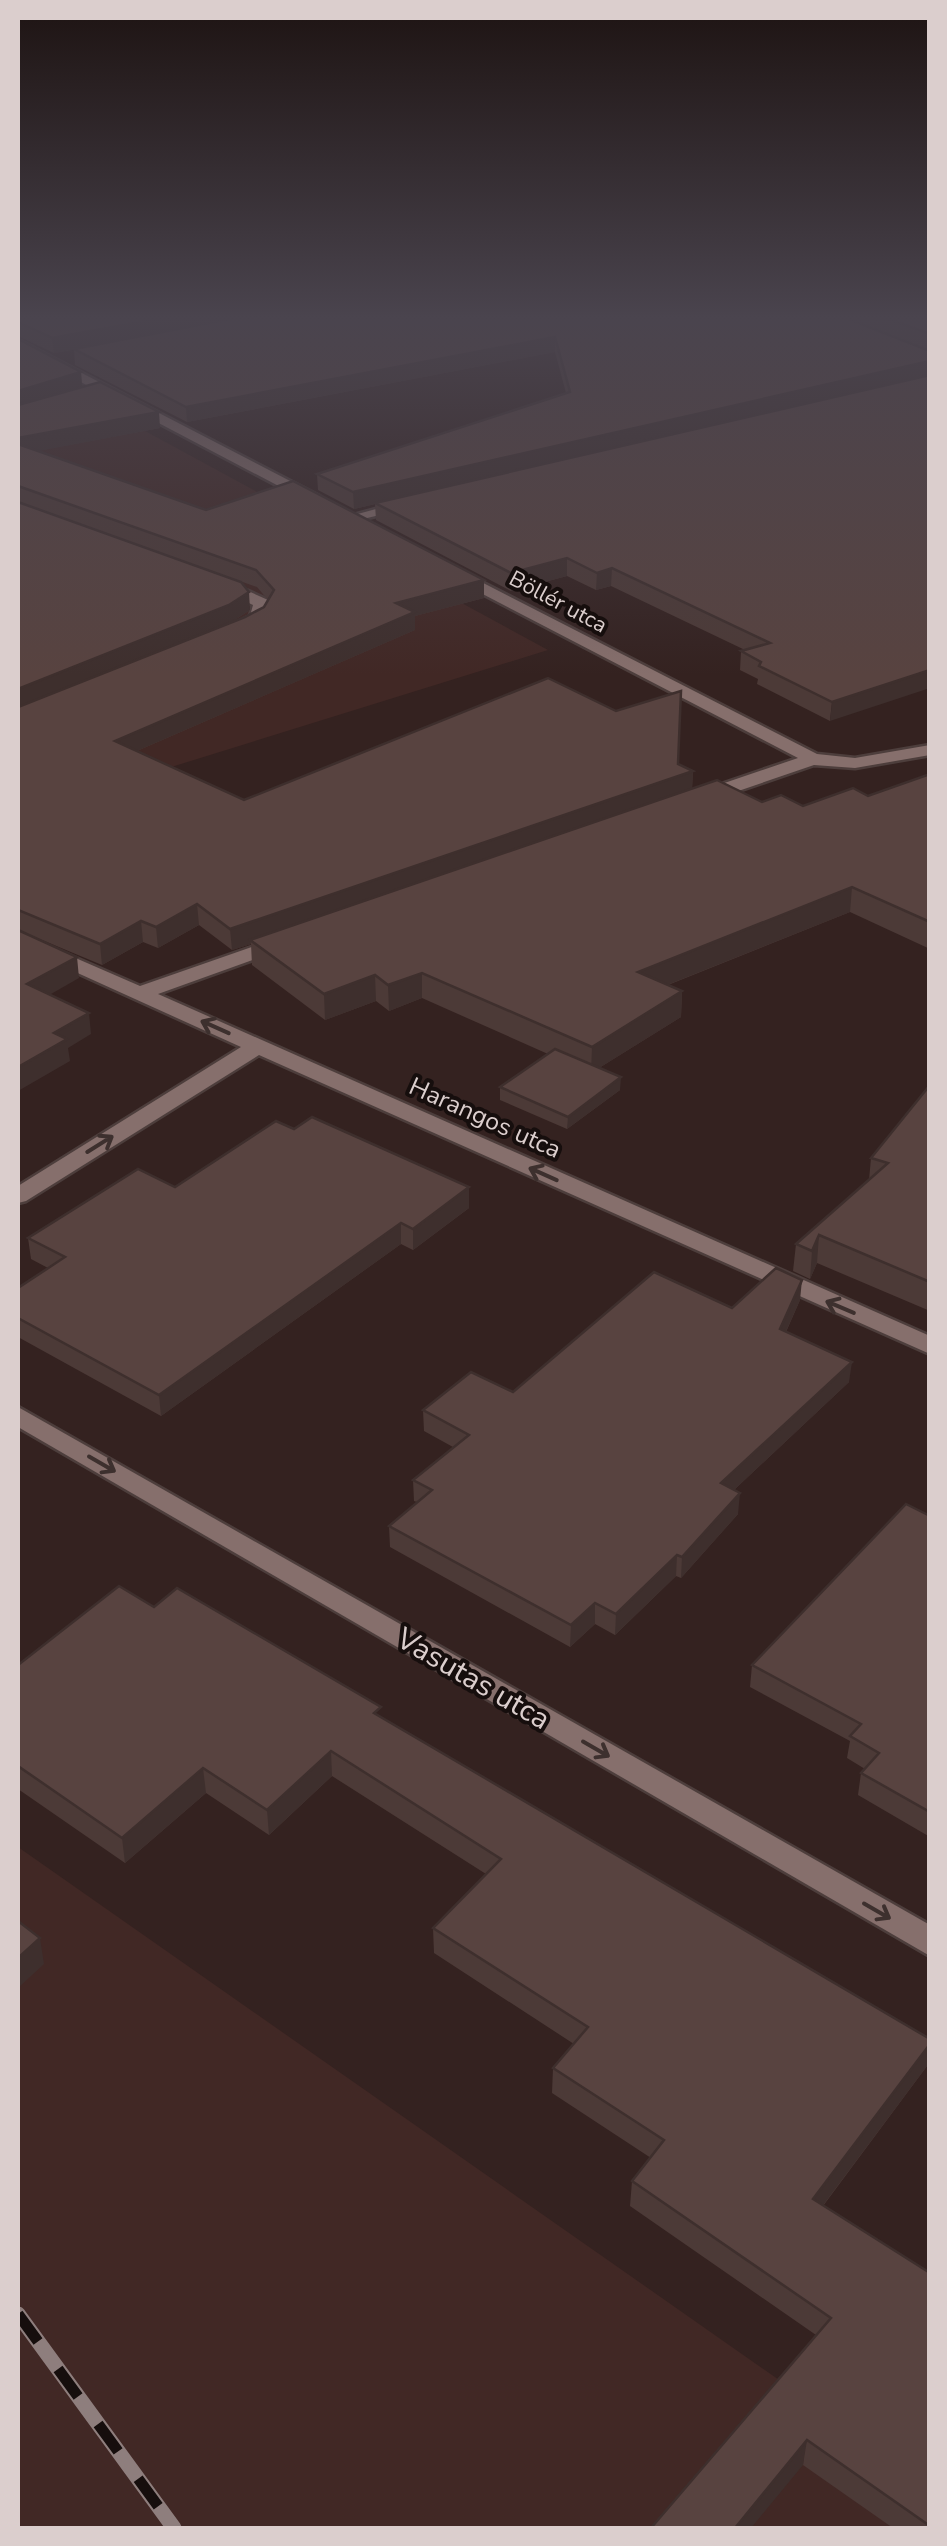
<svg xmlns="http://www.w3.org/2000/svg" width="947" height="2546" viewBox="0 0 947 2546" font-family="'Nunito Sans',sans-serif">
  <rect width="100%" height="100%" fill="#342220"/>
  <!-- built -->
  <g fill="#412825">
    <path d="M18 363 90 401 548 650 152 773 18 788Z"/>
    <path d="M18 1847 929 2485V2528H18Z"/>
  </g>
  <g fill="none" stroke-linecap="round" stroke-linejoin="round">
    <!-- lane casing -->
    <g stroke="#4d3e3c" stroke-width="5">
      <path id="lane" d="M219 578 268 600 270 603 263 622 246 631H234V625L250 616 253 605 213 586 211 583Z"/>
    </g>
    <!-- street casing -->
    <g stroke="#4d3e3c" stroke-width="5">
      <g id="street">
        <path d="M18 340 319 496 321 499 309 502 18 349Z"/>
        <path d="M409 500 414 501V507L350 522 343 518Z"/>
        <path d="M456 569 817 754 855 758 930 745V755L855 768 814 765 709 801H695V793L798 758 450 577 448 574Z"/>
        <path d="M18 933 140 986 275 939H289L292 943 289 947 158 994 930 1336V1354L259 1055 26 1201 18 1203V1186L241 1047 18 946Z"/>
        <path d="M18 1407 930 1925V1956L18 1427Z"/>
      </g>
    </g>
    <!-- lane -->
    <use href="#lane" fill="#866f6c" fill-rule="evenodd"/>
    <!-- street -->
    <use href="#street" fill="#866f6c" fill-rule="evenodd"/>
    <!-- rail casing -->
    <g stroke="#8e7e7d" stroke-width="15">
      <path id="rail" d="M18 2314 174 2528"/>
    </g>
    <!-- rail -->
    <use href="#rail" stroke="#160e0d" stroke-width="11" stroke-dasharray="34" stroke-linecap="butt"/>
  </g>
  <!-- wall -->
  <g fill="#4c3a37" fill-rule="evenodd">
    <path d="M18 318H930V350L872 329 830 721 757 684 758 679 740 670 741 651 745 650 611 586 596 590 567 576 511 591 376 520 375 504 354 509 318 490 317 474 566 393 555 352 187 422 75 365 74 349 83 348 54 353 18 336Z"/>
    <path d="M18 339 81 372 82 387 160 428 37 451 206 510 484 580V598L415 616V630L137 751 244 800 678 764 693 771 692 788 762 802 803 806 868 796 930 774V949L850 912 668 985 682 991 681 1017 599 1068 620 1090 567 1129 500 1100V1087L548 1054 422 998 389 1011 376 1001 325 1020 252 965 251 944 232 950 199 925 158 948 143 942 102 965 18 930ZM138 545 257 587 268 600 264 607 230 623 250 610Z"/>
    <path d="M930 1085V1311L817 1263 810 1279 793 1271 796 1244 869 1180 871 1158Z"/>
    <path d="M175 1187 469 1208 413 1250 401 1244 161 1416 18 1337V1288L48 1268 31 1259 28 1238Z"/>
    <path d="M800 1300 786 1332 849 1382 734 1490 738 1514 681 1578 676 1576 615 1635 595 1624 570 1647 390 1547 389 1526 417 1502 414 1501 413 1480 453 1447 424 1431 423 1410 513 1392 732 1308Z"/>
    <path d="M930 1516V1837L858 1795 861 1773 865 1769 847 1758 850 1741 750 1687 752 1665Z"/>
    <path d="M154 1607 381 1717 927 2066 823 2206 930 2273V2528H893L803 2465 816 2335 630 2206 632 2181 651 2158 552 2093 553 2068 574 2044 434 1953 433 1928 486 1874 332 1776 269 1835 206 1793 125 1863 18 1789V1665Z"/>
  </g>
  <!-- shaded-wall -->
  <g fill="#3e2f2d">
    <path d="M162 318H243L54 353 52 338Z"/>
    <path d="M555 337V352L187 422 186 407Z"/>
    <path d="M930 361V376L354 509 353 492Z"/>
    <path d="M81 372 82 387 18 407V391Z"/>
    <path d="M159 412 160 428 18 455V438Z"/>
    <path d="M567 558V576L511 591V573Z"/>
    <path d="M612 568 611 586 596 590 597 573Z"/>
    <path d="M484 580V598L415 616V630L116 760 115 741 396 603Z"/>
    <path d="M249 592 250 610 230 623 18 709V689Z"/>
    <path d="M930 670V688L830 721 832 702Z"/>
    <path d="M693 771 692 791 250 940 251 944 232 950 230 929Z"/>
    <path d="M852 887 850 912 637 997 638 972Z"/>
    <path d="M197 904 199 925 158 948 156 927Z"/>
    <path d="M141 921 143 942 102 965 100 944Z"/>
    <path d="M77 957 79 978 30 1006 27 984Z"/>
    <path d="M422 973V998L389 1011 388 985Z"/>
    <path d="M375 975 376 1001 325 1020 324 994Z"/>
    <path d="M682 991 681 1017 591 1073 592 1047Z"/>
    <path d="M89 1013 91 1034 68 1048 70 1061 18 1091V1067L54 1033Z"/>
    <path d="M621 1077 620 1090 567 1129 568 1117Z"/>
    <path d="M18 1101 20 1124 18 1125Z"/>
    <path d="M469 1187V1208L413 1250V1229Z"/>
    <path d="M401 1223V1244L161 1416 159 1395Z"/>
    <path d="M819 1235 817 1263 810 1279 812 1251Z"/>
    <path d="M802 1280 800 1300 778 1349 780 1329Z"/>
    <path d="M852 1362 849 1382 719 1504 721 1483Z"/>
    <path d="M740 1493 738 1514 681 1578 682 1557Z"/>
    <path d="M677 1555 676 1576 615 1635 616 1614Z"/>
    <path d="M595 1603V1624L570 1647 571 1625Z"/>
    <path d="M331 1751 332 1776 269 1835 267 1810Z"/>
    <path d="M203 1768 206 1793 125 1863 122 1838Z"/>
    <path d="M40 1938 44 1964 18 1988V1958Z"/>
    <path d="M930 2044 927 2066 809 2224 813 2199Z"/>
    <path d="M807 2440 803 2465 751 2528H735Z"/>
  </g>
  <!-- building -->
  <g fill="#584340" stroke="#3e2f2d" stroke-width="2.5">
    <path d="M18 318H162L52 338 18 322Z"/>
    <path d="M235 318H846L930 351V361L353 492 317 474 570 392 555 337 186 407 74 349Z"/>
    <path d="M886 318H930V334Z"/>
    <path d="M18 339 81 372 18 391Z"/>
    <path d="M930 375V670L832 702 759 666 761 662 741 651 770 643 612 568 597 573 567 558 511 573 375 503Z"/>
    <path d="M100 382 159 412 18 438V405Z"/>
    <path d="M18 444 206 510 293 481 484 580 396 603 415 612 115 741 244 800 548 678 616 711 681 691 678 764 693 771 230 929 197 904 156 927 141 921 100 944 18 910V707L245 617 264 607 274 590 256 570 18 486Z"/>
    <path d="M18 502 241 582 249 592 229 605 18 689Z"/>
    <path d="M930 774V922L852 887 638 972 682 991 592 1047 422 973 388 985 375 975 324 994 250 940 717 780 762 802 781 795 803 806 853 788 868 796Z"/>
    <path d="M18 930 77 957 27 984 89 1013 54 1033 67 1039 18 1067Z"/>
    <path d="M555 1049 621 1077 568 1117 500 1087Z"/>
    <path d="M930 1085V1282L819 1235 812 1251 796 1244 888 1163 871 1158Z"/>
    <path d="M312 1117 469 1187 413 1229 401 1223 159 1395 18 1318V1288L65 1257 28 1238 138 1169 175 1187 276 1121 294 1129Z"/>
    <path d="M776 1268 802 1280 780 1329 852 1362 721 1483 740 1493 682 1557 677 1555 616 1614 595 1603 571 1625 389 1526 432 1490 413 1480 469 1435 423 1410 471 1372 513 1392 654 1272 732 1308Z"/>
    <path d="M906 1504 930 1516V1812L861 1773 879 1753 850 1736 861 1724 752 1665Z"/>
    <path d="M119 1586 154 1607 177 1588 381 1707 374 1713 930 2039V2044L813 2199 930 2273V2526L807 2440 735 2528H651L831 2318 632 2181 664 2140 553 2068 588 2027 433 1928 501 1859 331 1751 267 1810 203 1768 122 1838 18 1766V1665Z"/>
    <path d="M18 1921 40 1938 18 1958Z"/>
  </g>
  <!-- one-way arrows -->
  <defs><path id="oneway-shaft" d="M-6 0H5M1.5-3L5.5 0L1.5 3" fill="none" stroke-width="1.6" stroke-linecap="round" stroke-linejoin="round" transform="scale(2.5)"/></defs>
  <g stroke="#3d302e">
    <use href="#oneway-shaft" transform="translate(215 1027) rotate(-156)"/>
    <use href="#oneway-shaft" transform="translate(100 1144) rotate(-32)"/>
    <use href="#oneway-shaft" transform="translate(543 1174) rotate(-156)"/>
    <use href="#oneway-shaft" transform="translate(840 1307) rotate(-157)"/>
    <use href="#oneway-shaft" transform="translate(102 1464) rotate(30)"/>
    <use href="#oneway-shaft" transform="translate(596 1749) rotate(30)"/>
    <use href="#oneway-shaft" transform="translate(877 1911) rotate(30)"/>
  </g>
  <!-- sky -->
  <linearGradient id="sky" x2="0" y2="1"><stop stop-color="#1d1312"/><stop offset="0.47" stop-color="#4a444e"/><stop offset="1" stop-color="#4a444e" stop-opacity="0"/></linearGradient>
  <rect width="947" height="675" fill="url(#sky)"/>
  <g text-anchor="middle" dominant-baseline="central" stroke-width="8" stroke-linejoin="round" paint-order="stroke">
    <!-- far-street labels -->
    <g font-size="22" fill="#dbcecd" stroke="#160e0d">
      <text transform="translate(558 602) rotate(28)">Böllér utca</text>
    </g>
    <!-- street labels -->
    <g font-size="25" fill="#dbcecd" stroke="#160e0d">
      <text transform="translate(485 1118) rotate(24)">Harangos utca</text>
    </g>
    <!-- near-street labels -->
    <g font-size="30" fill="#dbcecd" stroke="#160e0d">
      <text transform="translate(473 1679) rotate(30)">Vasutas utca</text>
    </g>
  </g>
  <!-- border -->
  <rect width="947" height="2546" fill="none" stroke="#dbcecd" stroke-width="40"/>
</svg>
